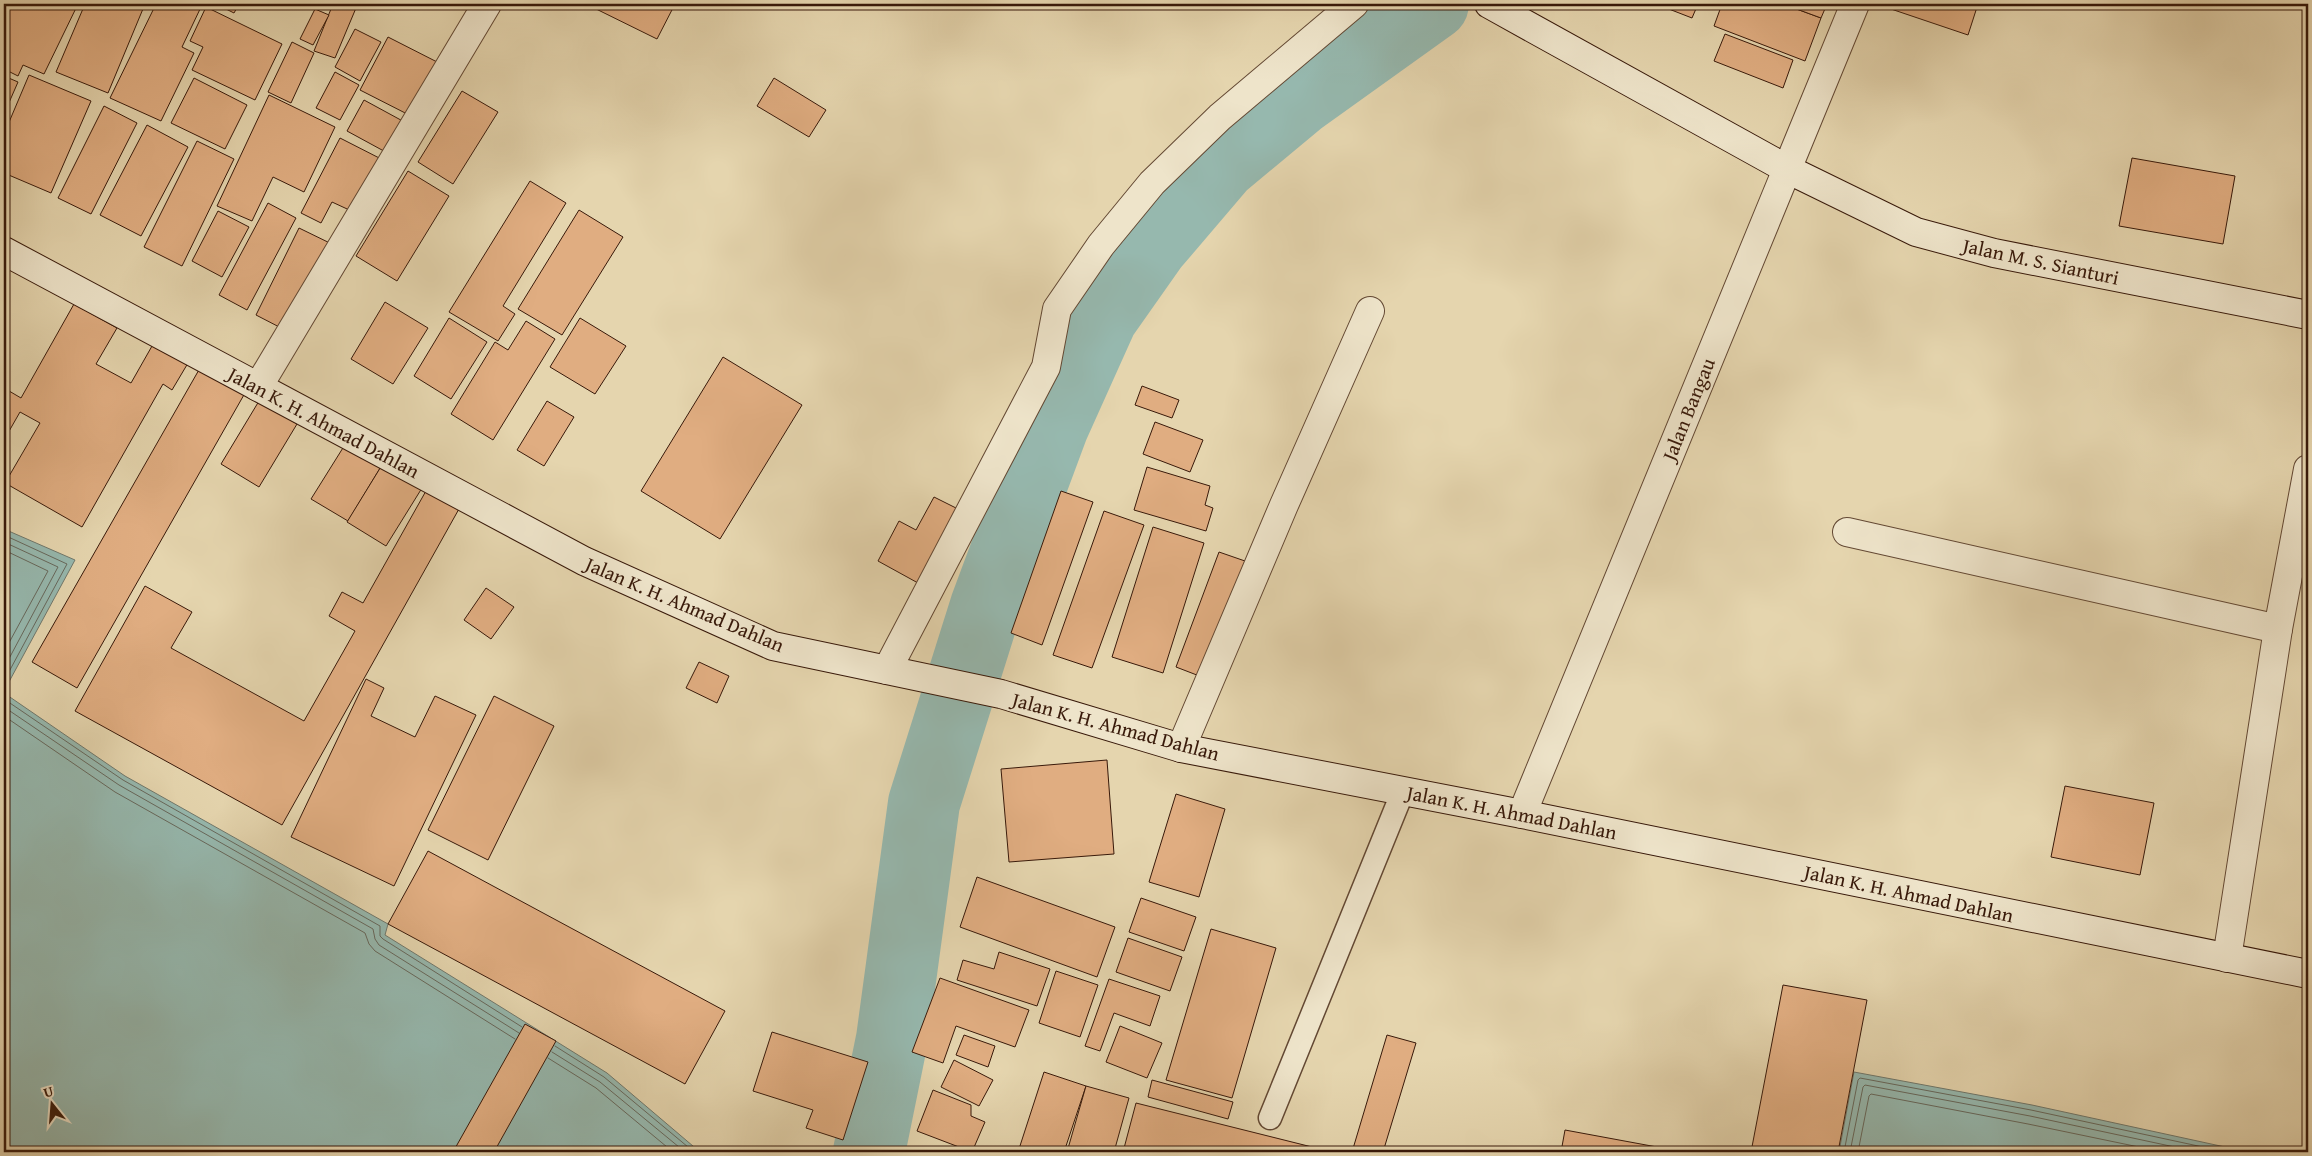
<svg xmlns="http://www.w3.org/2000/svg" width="2312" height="1156" viewBox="0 0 2312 1156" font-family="'Gentium Book Plus',serif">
  <rect width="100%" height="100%" fill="#e5d5ae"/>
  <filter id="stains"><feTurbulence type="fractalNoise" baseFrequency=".004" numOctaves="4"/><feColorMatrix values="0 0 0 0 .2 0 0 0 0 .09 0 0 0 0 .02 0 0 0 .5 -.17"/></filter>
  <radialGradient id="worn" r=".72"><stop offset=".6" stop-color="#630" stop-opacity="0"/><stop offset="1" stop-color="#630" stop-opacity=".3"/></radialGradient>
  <!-- water -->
  <g fill="#96b8ae" stroke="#70786c">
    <path d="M4 529 75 560 4 691Z"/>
    <path d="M4 693 125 776 388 924 385 935 607 1073 700 1152H4Z"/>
    <path d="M1854 1072 2032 1105 2248 1152H1839Z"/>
  </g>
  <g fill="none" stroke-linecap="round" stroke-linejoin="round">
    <!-- shore -->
    <g stroke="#67685c" stroke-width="1">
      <path d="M4 535 67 564 4 681"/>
      <path d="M4 542 58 567 4 668"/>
      <path d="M4 550 48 571 4 652"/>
      <path d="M4 699 123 780 380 926V936L383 939 522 1027"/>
      <path d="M4 707 119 785 373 929 375 939 379 945 519 1033"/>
      <path d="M4 716 115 792 365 933 369 944 375 951 515 1039"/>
      <path d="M555 1046 604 1077 694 1152"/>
      <path d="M552 1052 600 1082 685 1152"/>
      <path d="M548 1058 596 1088 673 1152"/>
      <path d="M1844 1152 1858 1080 1860 1078 2031 1110 2226 1152"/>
      <path d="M1850 1152 1863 1087 1865 1085 2030 1116 2198 1152"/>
      <path d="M1858 1152 1869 1096 1871 1094 2028 1124 2163 1152"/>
    </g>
    <!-- river -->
    <path stroke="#96b8ae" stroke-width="72" d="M869 1152 892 1039 924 803 986 606 1053 426 1102 317 1152 246 1222 164 1299 100 1433 4"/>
  </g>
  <!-- building -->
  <g fill="#e0ad81" stroke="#38190a">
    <path d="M4 4H78L44 74 23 65 18 76 4 69Z"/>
    <path d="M85 4H145L108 93 56 72Z"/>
    <path d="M156 4H195L201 7 182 47 194 53 161 121 110 98Z"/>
    <path d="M216 4H239L234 13Z"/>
    <path d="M333 4H345L356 8 335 58 314 51Z"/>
    <path d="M586 4H675L657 39Z"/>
    <path d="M1656 4H1698L1692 18Z"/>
    <path d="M1722 4H1783L1821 18 1805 61 1714 26Z"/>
    <path d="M1783 4H1827L1821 18Z"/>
    <path d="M1889 4H1978L1968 35 1888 8Z"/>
    <path d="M206 7 282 44 255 100 192 70 203 47 190 41Z"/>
    <path d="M315 9 329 15 313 45 300 39Z"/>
    <path d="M355 29 381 42 360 81 335 67Z"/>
    <path d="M1725 34 1793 60 1783 88 1714 61Z"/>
    <path d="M388 37 443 65 415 118 360 90Z"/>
    <path d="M292 42 314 53 291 103 268 92Z"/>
    <path d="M335 72 359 85 340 120 316 108Z"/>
    <path d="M29 75 91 101 51 193 4 173V134Z"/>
    <path d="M4 76 18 82 4 114Z"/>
    <path d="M194 78 247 105 225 149 171 123Z"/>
    <path d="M774 78 826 110 809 137 757 106Z"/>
    <path d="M462 91 498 112 453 184 418 162Z"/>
    <path d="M269 95 335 127 304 192 273 177 252 221 217 206Z"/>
    <path d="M364 100 410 125 393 156 347 131Z"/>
    <path d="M104 106 137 123 91 214 58 198Z"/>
    <path d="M147 125 188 147 141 236 100 215Z"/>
    <path d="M340 138 389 163 358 214 332 202 321 223 301 213Z"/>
    <path d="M197 141 234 159 182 266 144 247Z"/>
    <path d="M2132 158 2235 176 2223 244 2119 226Z"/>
    <path d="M408 171 449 196 397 281 356 256Z"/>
    <path d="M530 181 566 203 503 306 515 314 498 341 449 312Z"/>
    <path d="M268 203 296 218 247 310 219 295Z"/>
    <path d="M579 210 623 237 562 335 518 309Z"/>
    <path d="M218 211 249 227 222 277 192 261Z"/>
    <path d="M299 228 338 247 287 331 256 315Z"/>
    <path d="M385 302 428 328 393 384 351 359Z"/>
    <path d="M74 304 117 328 96 364 131 383 156 339 191 358 172 390 163 384 82 527 5 483 40 423 20 412 4 440V388L21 398Z"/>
    <path d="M449 318 487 342 451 399 414 376Z"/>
    <path d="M580 318 626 346 595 394 550 367Z"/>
    <path d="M526 321 555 339 493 440 451 414 495 342 508 350Z"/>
    <path d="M723 357 802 405 720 539 641 491Z"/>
    <path d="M200 368 245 393 77 688 32 662Z"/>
    <path d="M1142 386 1179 400 1172 418 1135 405Z"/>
    <path d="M259 401 297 424 259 487 221 464Z"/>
    <path d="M547 401 574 417 544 466 517 450Z"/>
    <path d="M1155 422 1203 440 1190 472 1143 454Z"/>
    <path d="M346 443 382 465 348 521 311 499Z"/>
    <path d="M382 465 422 488 386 546 347 522Z"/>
    <path d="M1147 467 1210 486 1205 505 1213 508 1206 531 1134 510Z"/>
    <path d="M431 482 464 500 282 825 75 711 145 586 192 612 171 648 304 721 355 631 329 616 342 592 363 603Z"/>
    <path d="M1061 491 1093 502 1042 645 1011 633Z"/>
    <path d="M934 497 958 509 918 583 878 561 899 521 916 530Z"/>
    <path d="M1104 511 1144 525 1092 668 1053 655Z"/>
    <path d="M1153 527 1204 543 1163 673 1112 657Z"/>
    <path d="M1219 552 1245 561 1202 677 1176 667Z"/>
    <path d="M486 588 514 607 491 639 464 620Z"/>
    <path d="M699 662 729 676 717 703 686 688Z"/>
    <path d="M366 679 384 688 371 716 415 737 435 696 476 715 394 886 291 837Z"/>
    <path d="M494 696 554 726 488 860 428 830Z"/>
    <path d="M1107 760 1114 854 1009 862 1001 769Z"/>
    <path d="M2065 786 2154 803 2140 875 2051 857Z"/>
    <path d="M1176 794 1225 809 1199 897 1149 882Z"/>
    <path d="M428 851 725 1011 685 1084 388 924Z"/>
    <path d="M977 877 1115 927 1097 977 960 927Z"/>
    <path d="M1141 898 1196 917 1184 951 1129 932Z"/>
    <path d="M1211 929 1276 948 1232 1098 1166 1080Z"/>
    <path d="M1128 938 1182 957 1170 991 1116 972Z"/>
    <path d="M999 952 1050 969 1037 1006 957 980 963 960 994 969Z"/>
    <path d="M1056 971 1098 985 1080 1037 1039 1023Z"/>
    <path d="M940 978 1029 1010 1015 1047 956 1026 943 1063 912 1052Z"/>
    <path d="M1109 979 1160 996 1150 1026 1114 1013 1100 1051 1085 1046Z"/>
    <path d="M1783 985 1867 1000 1838 1152H1751Z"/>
    <path d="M525 1024 556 1041 494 1152H453Z"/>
    <path d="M1120 1026 1162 1043 1147 1078 1106 1062Z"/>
    <path d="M772 1032 868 1062 843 1140 806 1128 813 1110 753 1091Z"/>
    <path d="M964 1035 995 1046 988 1067 956 1055Z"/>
    <path d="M1387 1035 1416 1043 1383 1152H1352Z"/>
    <path d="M954 1060 993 1080 979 1106 941 1087Z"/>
    <path d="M1044 1072 1086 1086 1064 1152H1018Z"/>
    <path d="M1152 1080 1233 1102 1228 1119 1148 1097Z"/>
    <path d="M1086 1086 1129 1098 1114 1152H1067Z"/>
    <path d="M933 1090 971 1105V1116L985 1122 972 1152 917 1131Z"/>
    <path d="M1136 1103 1332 1152H1123Z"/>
    <path d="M1565 1130 1684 1152H1561Z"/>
  </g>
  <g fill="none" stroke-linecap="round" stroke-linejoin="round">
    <!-- lane casing -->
    <g stroke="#634833" stroke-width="25">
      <path id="lane" d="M1270 1118 1403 791"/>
    </g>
    <!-- street casing -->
    <g stroke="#634833" stroke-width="30">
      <g id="street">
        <path d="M258 387 487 4"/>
        <path d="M1847 532 2278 629"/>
        <path d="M887 670 1046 367 1057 309 1101 245 1152 183 1220 117 1354 4"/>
        <path d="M1181 748 1284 505 1370 311"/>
        <path d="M1522 814 1855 4"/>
        <path d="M2227 958 2278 629 2308 469"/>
      </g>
    </g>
    <!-- secondary casing -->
    <g stroke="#38190a" stroke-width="30">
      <g id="secondary">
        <path d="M1489 4 1787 169 1916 232 1994 253 2308 315"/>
        <path d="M4 251 584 561 773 646 1001 694 1181 748 1522 814 2308 974"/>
      </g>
    </g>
    <!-- lane -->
    <use href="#lane" stroke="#eee4ca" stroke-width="22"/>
    <!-- street -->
    <use href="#street" stroke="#eee4ca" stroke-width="28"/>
    <!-- secondary -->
    <use href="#secondary" stroke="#eee4ca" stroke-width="28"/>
  </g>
  <g text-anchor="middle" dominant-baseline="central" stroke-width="4" stroke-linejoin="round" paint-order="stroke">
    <!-- street labels -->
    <g font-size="20" fill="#38190a" stroke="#eee4ca">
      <text transform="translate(2041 261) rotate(12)">Jalan M. S. Sianturi</text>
      <text transform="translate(1688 409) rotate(-68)">Jalan Bangau</text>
      <text transform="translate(324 422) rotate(28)">Jalan K. H. Ahmad Dahlan</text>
      <text transform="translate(685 604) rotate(23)">Jalan K. H. Ahmad Dahlan</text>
      <text transform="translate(1116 726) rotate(15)">Jalan K. H. Ahmad Dahlan</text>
      <text transform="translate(1512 812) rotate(11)">Jalan K. H. Ahmad Dahlan</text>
      <text transform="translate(1909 893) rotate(12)">Jalan K. H. Ahmad Dahlan</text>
    </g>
  </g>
  <!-- margin -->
  <rect width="2312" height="1156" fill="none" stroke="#e5d5ae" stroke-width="20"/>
  <rect x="5" y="5" width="2302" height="1146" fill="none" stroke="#38190a" stroke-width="2.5"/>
  <rect x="10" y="10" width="2292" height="1136" fill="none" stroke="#38190a"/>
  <!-- north arrow -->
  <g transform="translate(52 1104) rotate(343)" stroke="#eee4ca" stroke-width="4" paint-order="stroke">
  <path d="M0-4L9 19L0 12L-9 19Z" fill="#38190a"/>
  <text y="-8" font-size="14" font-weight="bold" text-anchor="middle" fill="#38190a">U</text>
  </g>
  <rect width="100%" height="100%" filter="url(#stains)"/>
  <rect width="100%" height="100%" fill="url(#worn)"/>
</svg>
